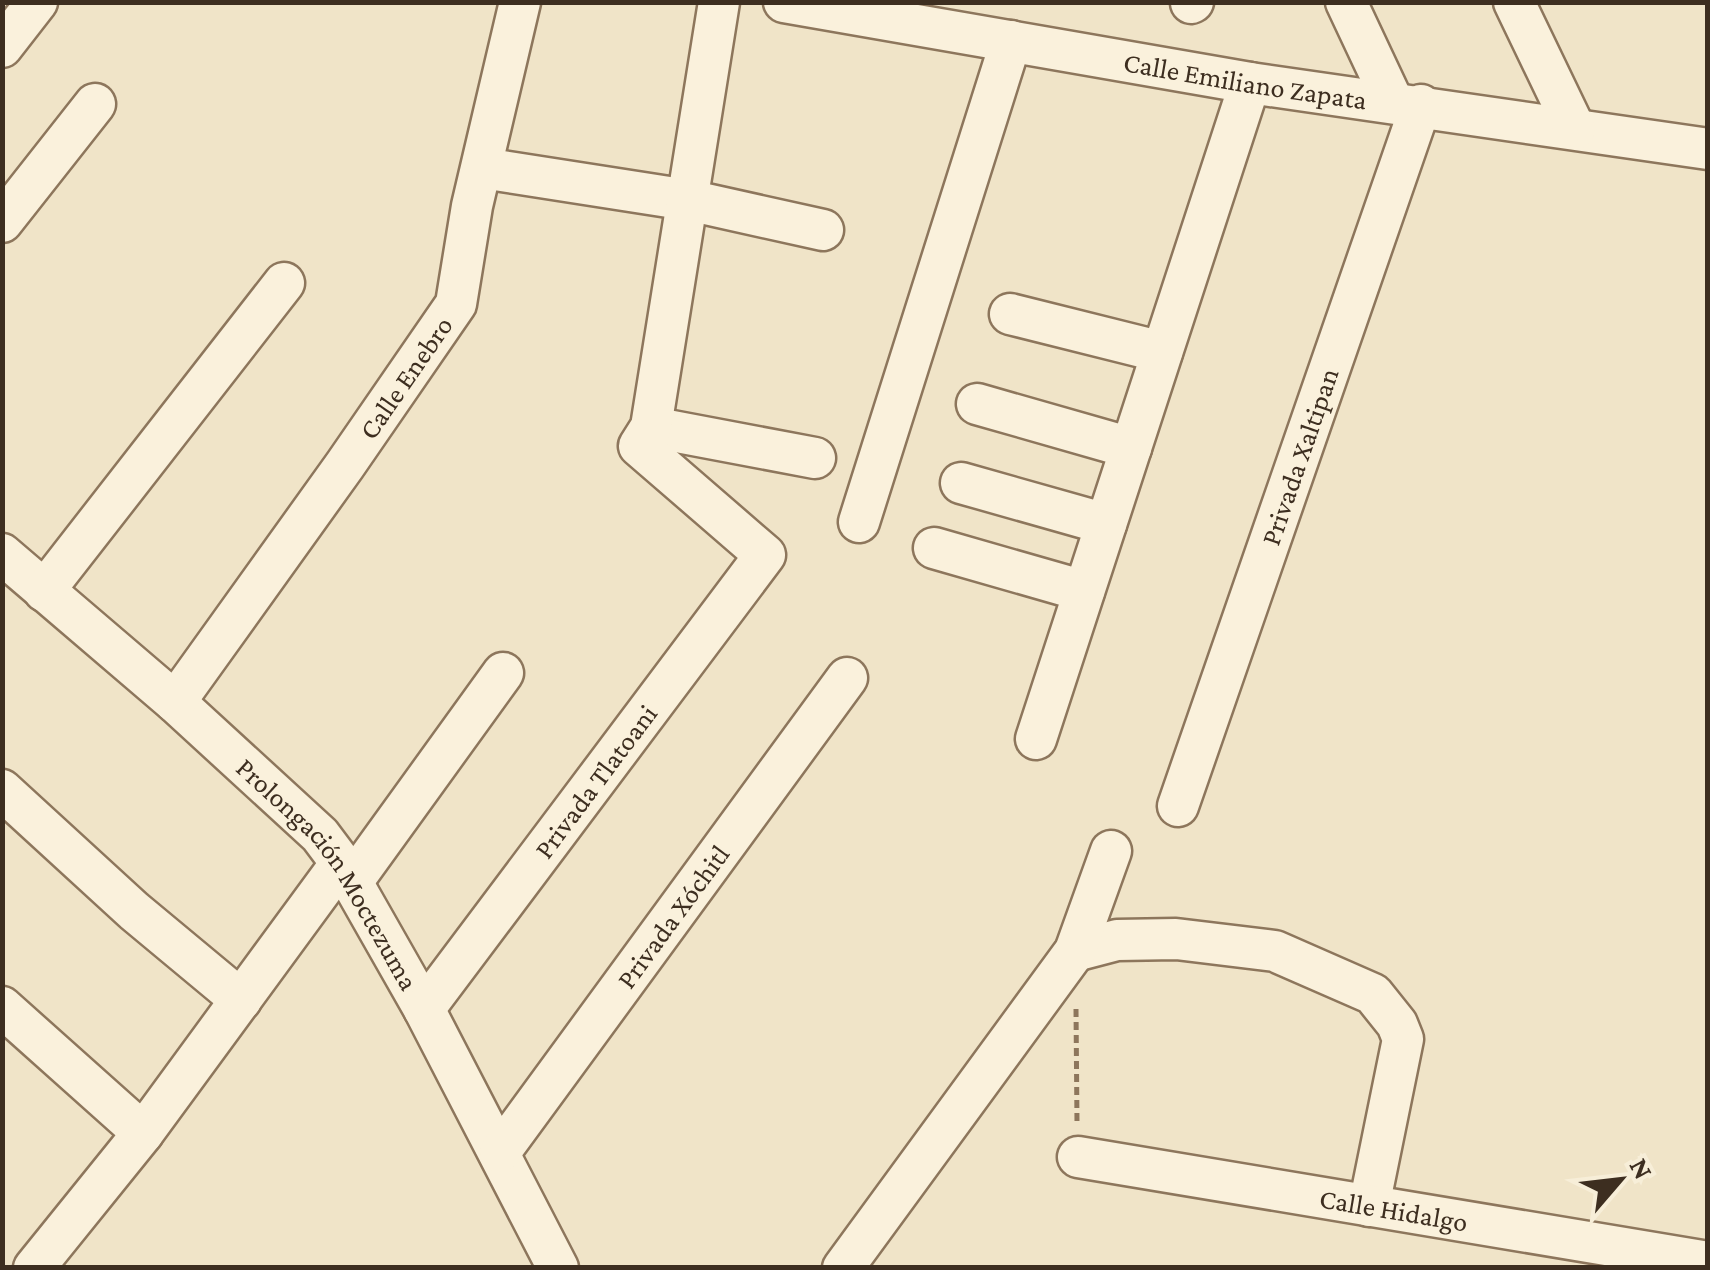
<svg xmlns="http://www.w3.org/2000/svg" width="1710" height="1270" viewBox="0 0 1710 1270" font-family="'Crimson Pro',serif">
  <rect width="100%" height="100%" fill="#f0e4c8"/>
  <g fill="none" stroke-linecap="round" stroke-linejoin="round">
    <!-- minor casing -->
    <g stroke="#8d765c" stroke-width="45">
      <g id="minor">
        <path id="s1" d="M784 2 1250 83 1708 149"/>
        <path d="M1346 2 1393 102"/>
        <path d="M1514 2 1575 129"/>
        <path d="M1191 3 1193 2"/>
        <path d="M2 47 37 2"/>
        <path d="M482 168 688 200 823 230"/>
        <path d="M2 222 95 104"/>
        <path d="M1010 314 1162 352"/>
        <path d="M977 404 1131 448"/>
        <path d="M651 427 815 458"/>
        <path d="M961 483 1106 524"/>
        <path d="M859 522 1011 41"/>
        <path d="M934 548 1084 591"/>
        <path id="s2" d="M2 554 175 702 320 835 341 863 424 1009 558 1268"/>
        <path d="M44 591 284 283"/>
        <path id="s3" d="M175 702 345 465 456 304 472 206 520 2"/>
        <path d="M1036 739 1250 83"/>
        <path d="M2 790 134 911 241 1000"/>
        <path id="s4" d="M1178 806 1421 105"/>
        <path d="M352 882 503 673"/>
        <path d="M1075 951 1117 940 1176 939 1275 951 1373 994 1397 1024 1403 1039 1369 1206"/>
        <path d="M2 1007 143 1133"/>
        <path id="s5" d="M424 1009 765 555 639 446 651 427 719 2"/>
        <path id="s6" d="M500 1152 847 678"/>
        <path id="s7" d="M1078 1157 1708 1262"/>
        <path d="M34 1268 143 1133 341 863"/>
        <path d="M843 1268 1075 951 1111 851"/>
      </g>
    </g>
    <!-- path -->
    <path stroke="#8d765c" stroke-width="5" stroke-dasharray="8 5" stroke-linecap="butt" d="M1076 1009 1077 1123"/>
    <!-- minor -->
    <use href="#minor" stroke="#faf1dc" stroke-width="40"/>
  </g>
  <g text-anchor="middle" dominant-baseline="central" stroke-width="9" stroke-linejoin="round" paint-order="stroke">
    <!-- street labels -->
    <g font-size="28" fill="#3d2e20" stroke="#f7eed8">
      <text stroke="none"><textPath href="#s1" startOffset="468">Calle Emiliano Zapata</textPath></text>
      <text stroke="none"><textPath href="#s3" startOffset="398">Calle Enebro</textPath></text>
      <text stroke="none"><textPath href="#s4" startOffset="370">Privada Xaltipan</textPath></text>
      <text stroke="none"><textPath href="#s5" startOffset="285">Privada Tlatoani</textPath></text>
      <text stroke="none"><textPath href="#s2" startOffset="460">Prolongación Moctezuma</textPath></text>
      <text stroke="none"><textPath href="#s6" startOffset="292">Privada Xóchitl</textPath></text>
      <text stroke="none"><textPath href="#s7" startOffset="320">Calle Hidalgo</textPath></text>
    </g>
  </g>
  <!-- border -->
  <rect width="1710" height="1270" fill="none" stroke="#3d2e20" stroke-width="10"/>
  <!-- north arrow -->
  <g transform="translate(1620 1180) rotate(62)" stroke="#f7eed8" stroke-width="8" paint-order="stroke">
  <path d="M0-8L18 38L0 25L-18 38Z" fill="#3d2e20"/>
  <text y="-15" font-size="28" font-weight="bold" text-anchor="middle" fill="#3d2e20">N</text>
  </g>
</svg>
